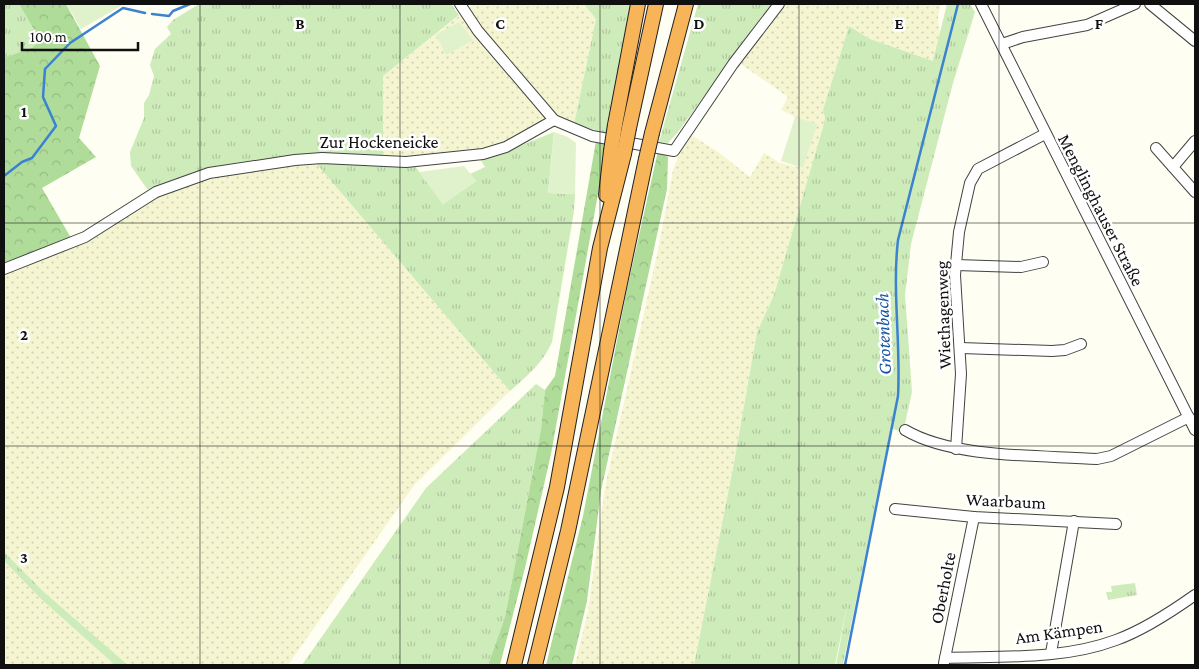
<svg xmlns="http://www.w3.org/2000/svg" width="1199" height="669" viewBox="0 0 1199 669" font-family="'Crimson Pro',serif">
  <defs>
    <pattern id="farmland-dots" width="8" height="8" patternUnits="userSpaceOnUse" patternTransform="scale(1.25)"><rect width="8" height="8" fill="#f5f6d1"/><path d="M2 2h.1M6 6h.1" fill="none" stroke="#d1d2b2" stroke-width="1.8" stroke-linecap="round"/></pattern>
    <pattern id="grass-tufts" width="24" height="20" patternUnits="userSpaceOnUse" patternTransform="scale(1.25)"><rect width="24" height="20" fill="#ceebba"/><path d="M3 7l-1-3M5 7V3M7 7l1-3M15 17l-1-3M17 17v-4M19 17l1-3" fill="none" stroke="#b0c89f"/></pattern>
    <pattern id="forest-crowns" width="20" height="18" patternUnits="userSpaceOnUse" patternTransform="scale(1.25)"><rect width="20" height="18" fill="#afdc99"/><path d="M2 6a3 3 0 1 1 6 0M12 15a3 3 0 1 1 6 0" fill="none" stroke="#96bc83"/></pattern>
  </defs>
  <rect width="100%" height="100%" fill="#fffef2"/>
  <!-- farmland -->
  <g fill="url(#farmland-dots)">
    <path d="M474 4H584L596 19 574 124 558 118 488 150 429 158 383 156V76Z"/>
    <path d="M782 4H941L938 17 940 37 933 61 870 39 849 26 823 110 825 118 823 127 774 295 757 332 734 463 694 665H575L588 611 605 487 658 250 673 170 680 152 690 134 718 152 750 177 764 153 780 163 803 168 795 117 781 110 788 97 738 62Z"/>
    <path d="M315 162 510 391 415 484 288 665H128L44 592 4 552V273L152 198 191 181 238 170Z"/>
    <path d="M4 561 41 599 115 665H4Z"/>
  </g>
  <!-- grass -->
  <g fill="url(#grass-tufts)">
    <path d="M4 4H19L40 40 32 48 6 58H4Z"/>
    <path d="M199 4H451L459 15 383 76V156C324 157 264 154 206 169 188 174 169 183 152 190L147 189 131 166 130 152 144 118V103L149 95 154 76 150 65 155 49 171 34 167 27 173 20Z"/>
    <path d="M584 4H632L606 133 574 124 596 19Z"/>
    <path d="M698 4H771L678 132 668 143 659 142Z"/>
    <path d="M947 4H970L975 12 953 83 911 244 905 295 912 392 903 433 891 428 843 665H836L849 596 835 665H694L734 463 757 332 774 295 823 127 825 118 823 110 849 26 870 39 933 61Z"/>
    <path d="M554 132 548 193 575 194 574 211 552 342C543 363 527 376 510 391L315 162 415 166 443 204 476 181 470 174 485 167 480 159 495 156Z"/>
    <path d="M536 384 545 390 541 429 505 617 488 665H302L426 488Z"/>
    <path d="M4 552 44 592 128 665H115L41 599 4 561Z"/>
    <path d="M1135 583 1137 595 1108 600 1106 592H1112L1111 586Z"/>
  </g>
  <!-- forest -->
  <g fill="url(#forest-crowns)">
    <path d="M19 4H66L100 66 79 138 96 157 42 188 71 238 4 269V58L32 48 40 40Z"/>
    <path d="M596 141 607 144 551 454 525 568 500 665H488L505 617 541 429 545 390 555 376Z"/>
    <path d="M658 151 668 157 667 189 601 491 587 601 572 665H546L583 516 627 289Z"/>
  </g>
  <!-- pitch -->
  <g fill="#e0f2cc">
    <path d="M121 4V6L81 29 67 5Z"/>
    <path d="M459 22 473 40 446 55 436 35Z"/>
    <path d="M795 117 817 124 803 168 781 161Z"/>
    <path d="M554 132 568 137 576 143 575 194 548 193Z"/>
    <path d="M464 166 476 181 443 204 419 172Z"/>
  </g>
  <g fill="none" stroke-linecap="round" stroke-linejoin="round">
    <!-- stream -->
    <g stroke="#3b82d0" stroke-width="2.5">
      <path d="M152 14 169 16 173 11 190 4"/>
      <path d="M4 176 22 162 32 158 56 126 43 97 45 69 70 43 123 8 145 13"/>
      <path d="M845 665 898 396C901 344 892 291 898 240L958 4"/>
    </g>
    <!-- minor casing -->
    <g stroke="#434343" stroke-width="12">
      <g id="minor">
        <path d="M460 4 478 31 554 120 592 136 674 151 733 64 779 4"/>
        <path d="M981 4 1195 430"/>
        <path d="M1150 4 1195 41"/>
        <path d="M1002 44 1023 37 1087 25 1135 4"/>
        <path d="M1156 148 1195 192"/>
        <path d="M1173 167 1195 141"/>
        <path d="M956 265 1021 267 1043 262"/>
        <path d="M4 269 85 237 156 192 209 173 295 160 322 158 406 162 483 154 506 147 554 120"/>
        <path d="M961 348 1052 351 1065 350 1081 344"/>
        <path d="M905 430C954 459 1041 455 1097 459L1111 456 1189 417"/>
        <path d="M956 449 961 374 955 275 959 232 970 183 978 169 1045 134"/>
        <path d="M895 509 974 517 1116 524"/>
        <path d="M1051 653 1074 521"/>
        <path d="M945 658C1001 656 1063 660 1116 640 1144 630 1171 612 1195 595"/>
        <path d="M944 663 974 517"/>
      </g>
    </g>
    <!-- highway casing -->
    <g stroke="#212121" stroke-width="16">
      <g id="highway">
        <path d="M615 125 638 4"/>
        <path d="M629 128 656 4"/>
        <path d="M652 133 686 4"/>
        <path d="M606 195 611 151"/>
        <path d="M514 665 557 487 600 248 624 154"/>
        <path d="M535 665 568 531 646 159"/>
      </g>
    </g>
    <!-- minor -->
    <use href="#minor" stroke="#fff" stroke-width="10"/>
    <!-- highway -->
    <use href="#highway" stroke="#f7b458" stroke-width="14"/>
    <!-- highway-bridge casing -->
    <g stroke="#212121" stroke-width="16" stroke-linecap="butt">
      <g id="highway-bridge">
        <path d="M611 151 615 125"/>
        <path d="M624 154 629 128"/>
        <path d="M646 159 652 133"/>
      </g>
    </g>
    <!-- highway-bridge -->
    <use href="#highway-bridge" stroke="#f7b458" stroke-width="14"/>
  </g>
  <!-- grid -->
  <path fill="none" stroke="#101010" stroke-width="1" stroke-opacity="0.55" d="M200 4V665M400 4V665M600 4V665M799 4V665M999 4V665M4 223H1195M4 446H1195"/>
  <g text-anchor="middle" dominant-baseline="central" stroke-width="5" stroke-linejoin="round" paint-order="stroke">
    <!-- street labels -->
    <g font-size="18" fill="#101010" stroke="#fff">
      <text x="379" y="142">Zur Hockeneicke</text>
      <text transform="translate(1101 210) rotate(63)">Menglinghauser Straße</text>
      <text transform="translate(943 315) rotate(-92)">Wiethagenweg</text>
      <text transform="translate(1006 501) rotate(3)">Waarbaum</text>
      <text transform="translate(943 588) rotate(-79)">Oberholte</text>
      <text transform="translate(1059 632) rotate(-8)">Am Kämpen</text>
    </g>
    <!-- water labels -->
    <g font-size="19" font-style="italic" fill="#1555a6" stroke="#fff">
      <text transform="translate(883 334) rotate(-92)">Grotenbach</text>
    </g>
  </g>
  <g font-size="16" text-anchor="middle" font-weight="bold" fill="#101010" stroke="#fff" stroke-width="5" stroke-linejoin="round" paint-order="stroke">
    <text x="300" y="29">B</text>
    <text x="500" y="29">C</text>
    <text x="699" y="29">D</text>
    <text x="899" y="29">E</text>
    <text x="1099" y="29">F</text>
    <text x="24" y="117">1</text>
    <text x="24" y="340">2</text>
    <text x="24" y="563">3</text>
  </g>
  <!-- border -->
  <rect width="1199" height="669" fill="none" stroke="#101010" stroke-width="10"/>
  <!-- scale -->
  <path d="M22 42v8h116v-8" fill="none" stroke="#101010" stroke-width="2.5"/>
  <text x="30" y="42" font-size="15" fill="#101010" stroke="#ffffff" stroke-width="4" paint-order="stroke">100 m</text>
</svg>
